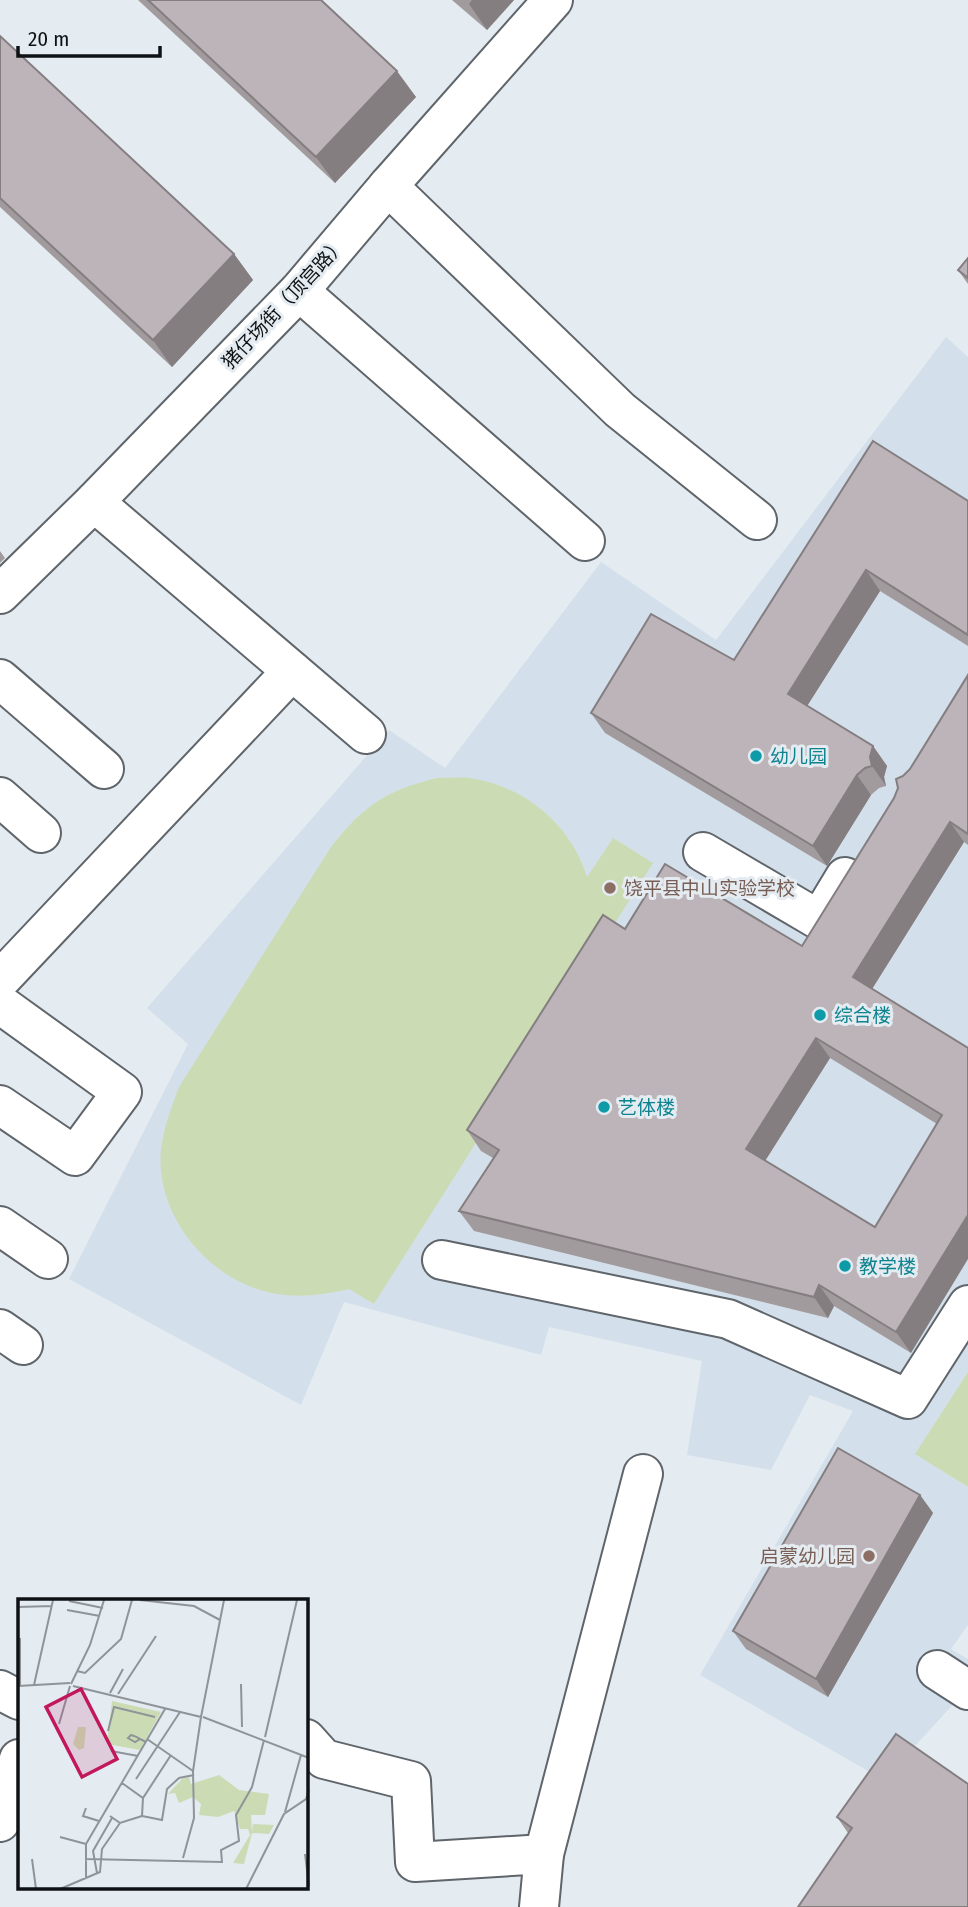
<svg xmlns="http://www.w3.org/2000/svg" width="968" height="1907" viewBox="0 0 968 1907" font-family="'Fira Sans Condensed','Noto Sans SC',sans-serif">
  <rect width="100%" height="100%" fill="#e4ebf1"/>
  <!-- built -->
  <path fill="#d3e0eb" d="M946 337 968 357V1372L916 1454 968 1487V1625L951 1649 968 1659V1688L884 1780 700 1675 853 1411 810 1395 771 1470 687 1455 702 1361 549 1327 541 1355 344 1302 301 1405 69 1279 188 1044 147 1008 389 730 445 768 601 562 716 640Z"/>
  <!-- green -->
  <g fill="#cbdcb4">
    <path d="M437 778C448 778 459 777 470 778 524 786 571 824 587 877L613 838 653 863 374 1304 349 1289C327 1294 307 1297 285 1295 216 1289 154 1220 161 1149 164 1127 171 1108 179 1087L331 847C364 805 385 791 437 778Z"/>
    <path d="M968 1372V1487L915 1454Z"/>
  </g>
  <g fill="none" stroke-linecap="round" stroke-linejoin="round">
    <!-- minor casing -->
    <g stroke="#5f656a" stroke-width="42">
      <g id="minor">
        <path d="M388 186 620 410 757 520"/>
        <path d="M299 291 585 541"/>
        <path d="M94 502 366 734"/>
        <path d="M0 594 94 502 299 291 388 186 553 0"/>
        <path d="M0 679 104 769"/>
        <path d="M0 797 41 833"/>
        <path d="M703 852 819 920 845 877"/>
        <path d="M0 980 292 671"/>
        <path d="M0 1004 122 1092 75 1156 0 1105"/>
        <path d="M0 1226 48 1259"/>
        <path d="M442 1260 728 1319 908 1399 968 1305"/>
        <path d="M0 1329 23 1345"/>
        <path d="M937 1670 968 1690"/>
        <path d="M0 1690 19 1700"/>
        <path d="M306 1739 324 1759 411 1781 415 1862 544 1854 539 1907"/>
        <path d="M0 1822 19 1759"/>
        <path d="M544 1854 643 1474"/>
      </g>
    </g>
    <!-- minor -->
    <use href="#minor" stroke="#fff" stroke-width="38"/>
  </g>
  <!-- wall -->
  <g fill="#a29b9e" fill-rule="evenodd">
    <path d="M138 0H321L416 97 335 183Z"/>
    <path d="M452 0H514L487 30Z"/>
    <path d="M0 36 234 254 253 280 172 367 0 207Z"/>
    <path d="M968 258V284L958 270Z"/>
    <path d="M968 501V646L880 591 807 706 873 746 887 766 884 777 886 786 879 788 871 795 827 866 605 733 591 713 734 660Z"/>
    <path d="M0 551 5 558 0 563Z"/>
    <path d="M968 675V845L964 842 872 989 968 1048 911 1353 834 1306 828 1318 474 1231 459 1211 493 1158 481 1151 467 1130 625 929 802 946 894 798 903 776 910 769ZM830 1058 937 1124 875 1227 765 1161Z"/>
    <path d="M920 1495 933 1513 828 1697 746 1649 733 1631Z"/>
    <path d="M968 1784 848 1833 837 1817Z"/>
  </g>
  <!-- shaded-wall -->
  <g fill="#847e81">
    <path d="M472 0H514L487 30 469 4Z"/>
    <path d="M397 71 416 97 335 183 316 157Z"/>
    <path d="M234 254 253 280 172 367 153 340Z"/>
    <path d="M866 570 880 591 802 714 788 694Z"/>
    <path d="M873 746 887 766 884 777 886 786 872 766 870 757Z"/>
    <path d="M857 775 871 795 827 866 813 846Z"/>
    <path d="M950 822 964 842 867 997 853 977Z"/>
    <path d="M816 1038 830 1058 760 1169 746 1149Z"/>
    <path d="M968 1215V1259L911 1353 896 1332Z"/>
    <path d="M819 1285 834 1306 828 1318 814 1297Z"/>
    <path d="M920 1495 933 1513 828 1697 816 1679Z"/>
  </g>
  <!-- building -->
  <g fill="#bcb4b8" stroke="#847e81" stroke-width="2" fill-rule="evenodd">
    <path d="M148 0H321L397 71 316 157Z"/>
    <path d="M0 36 234 254 153 340 0 198Z"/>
    <path d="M968 258V278L958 270Z"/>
    <path d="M873 441 968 501V635L866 570 788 694 873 746 870 757 872 766 865 768 857 775 813 846 591 713 651 614 734 660Z"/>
    <path d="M968 675V834L950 822 853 977 968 1048V1215L896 1332 819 1285 814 1297 459 1211 499 1150 467 1130 603 915 625 929 665 864 802 946 894 798 898 788 896 779 903 776 910 769ZM816 1038 942 1115 875 1227 746 1149Z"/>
    <path d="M838 1448 920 1495 816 1679 733 1631Z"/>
    <path d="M896 1734 968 1784V1907H798L852 1828 837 1817Z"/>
  </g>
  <!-- markers -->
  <g fill="#0f9aa8" stroke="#e4ebf1" stroke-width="2.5">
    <circle cx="756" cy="756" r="7"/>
    <circle cx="820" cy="1015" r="7"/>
    <circle cx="604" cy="1107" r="7"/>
    <circle cx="845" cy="1266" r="7"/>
  </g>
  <g fill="#8d6e63" stroke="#e4ebf1" stroke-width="2.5">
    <circle cx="610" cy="888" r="7"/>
    <circle cx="869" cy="1556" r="7"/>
  </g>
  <g text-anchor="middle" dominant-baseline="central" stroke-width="6" stroke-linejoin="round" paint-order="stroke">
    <!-- street labels -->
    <g font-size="19" fill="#0f1214" stroke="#e4ebf1">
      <text transform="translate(284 303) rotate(-47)">猪仔场街（顶宫路）</text>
    </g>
    <!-- culture labels -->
    <g font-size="19" fill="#0d838f" stroke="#e4ebf1" text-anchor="start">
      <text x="770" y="756">幼儿园</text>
      <text x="834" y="1015">综合楼</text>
      <text x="618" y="1107">艺体楼</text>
      <text x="859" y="1266">教学楼</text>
    </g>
    <!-- education labels -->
    <g font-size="19" fill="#785e54" stroke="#e4ebf1" text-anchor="start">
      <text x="624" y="888">饶平县中山实验学校</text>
      <text x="855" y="1556" text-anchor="end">启蒙幼儿园</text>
    </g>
  </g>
  <!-- overview -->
  <g transform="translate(18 1599)">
    <rect width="290" height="290" fill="#e4ebf1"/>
    <path d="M94 102 143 113 122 151 89 145ZM60 128H68L66 149 61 151 55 145ZM201 176 221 191 251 195 247 216H233L234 233 235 225 256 226 251 235 234 234 226 265 215 264 232 236 230 230H222L216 212 200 218 181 216 183 205 175 198 161 204 157 194 150 195 164 180 171 178 173 185Z" fill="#cbdcb4"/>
    <path fill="none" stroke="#8f9499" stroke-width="2" d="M122 1 176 7 202 21M51 2 85 9M0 8 34 7M49 11 82 17M59 72 67 74 103 40 114 1M53 85 72 46 86 1M223 85 224 128M16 86 35 1M0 87 52 84M2 87V39M55 87 183 118M92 94 105 70M100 95 138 37M183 118 206 1M185 118 291 159M41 125 52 87M90 132 96 108 137 118M247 138 279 1M122 140 117 143 110 139 113 136 119 138 120 139 128 143M129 140 175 172M93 152 120 157M118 180 162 113M104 184 125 199 153 156M125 199 124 217 144 221 149 190 161 179 176 176M68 209 65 217 81 222M267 213 283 156M92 217 102 224 124 217M42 238 68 245M287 255 291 287M165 259 176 219 175 172 183 118M14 260 18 290M67 260 204 263 203 251 221 242 218 216 234 188 246 141M79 274 75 252 94 219M68 279V245L147 110M42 290 82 273 84 250 102 224M55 290H78M97 290H119M228 290 266 215 288 200 291 191"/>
    <path fill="#c2185b" fill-opacity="0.15" stroke="#c2185b" stroke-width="3.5" d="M63 90 99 160 64 178 28 108Z"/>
    <rect width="290" height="290" fill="none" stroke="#0f1214" stroke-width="3.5"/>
  </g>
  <!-- scale -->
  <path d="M18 46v10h142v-10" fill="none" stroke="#0f1214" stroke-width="3.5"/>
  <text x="28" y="46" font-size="21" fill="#0f1214" stroke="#e4ebf1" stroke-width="5" paint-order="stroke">20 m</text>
</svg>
